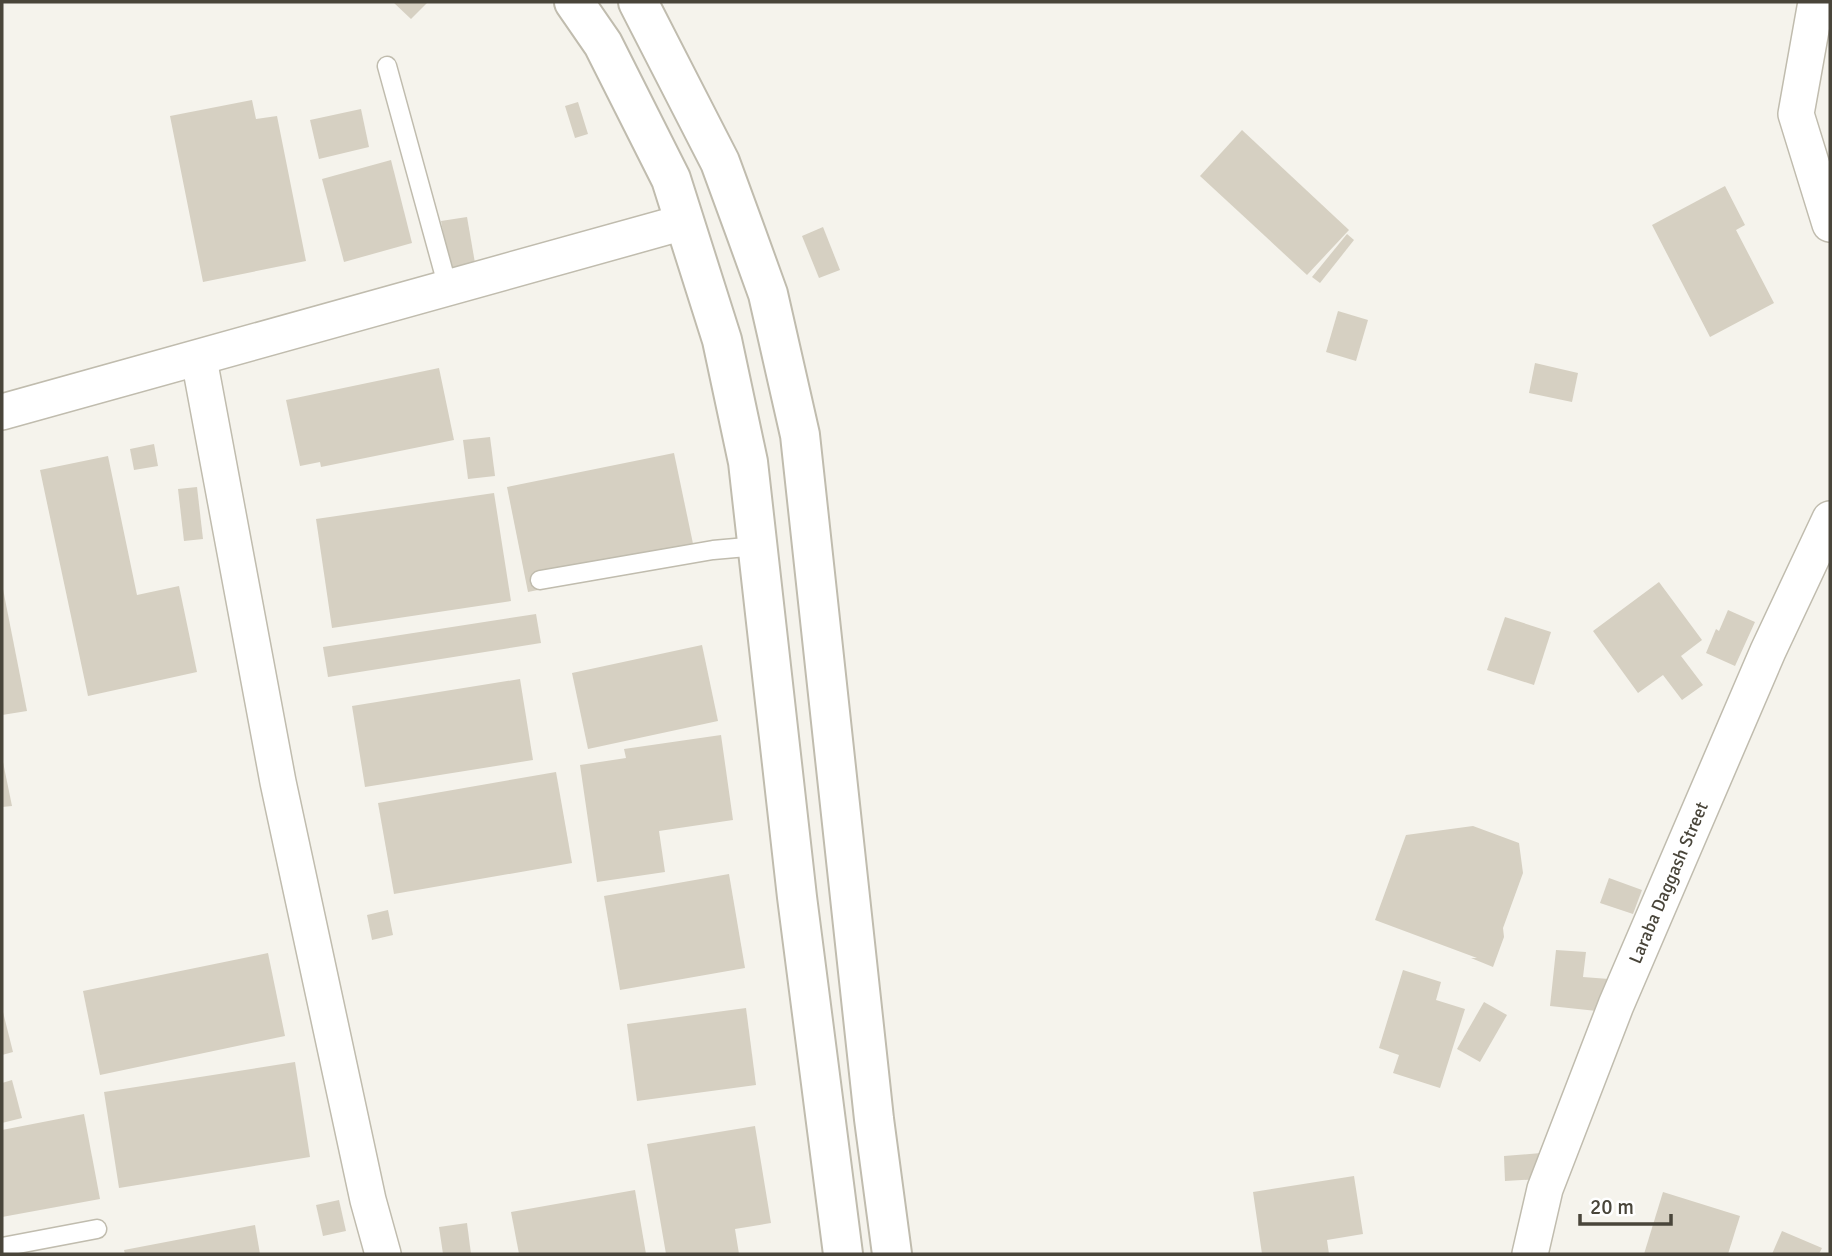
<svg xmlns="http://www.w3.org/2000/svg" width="1832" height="1256" viewBox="0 0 1832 1256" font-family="Signika,sans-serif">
  <rect width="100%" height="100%" fill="#f5f3ec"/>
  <!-- building -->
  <g fill="#d6d0c2">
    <path d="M393 2H428L411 19Z"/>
    <path d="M252 100 256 119 277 116 306 261 203 282 170 116Z"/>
    <path d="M578 102 588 134 575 138 565 106Z"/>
    <path d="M361 109 369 147 319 159 310 120Z"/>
    <path d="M1242 130 1349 230 1307 275 1200 176Z"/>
    <path d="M391 160 412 243 344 262 322 179Z"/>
    <path d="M1725 186 1745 225 1736 230 1774 303 1710 337 1652 225Z"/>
    <path d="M467 217 475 263 450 268 441 221Z"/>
    <path d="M823 227 840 270 819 278 802 236Z"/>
    <path d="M1347 234 1354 240 1320 283 1312 277Z"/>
    <path d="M1338 311 1368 320 1356 361 1326 352Z"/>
    <path d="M1535 363 1578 373 1572 402 1529 393Z"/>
    <path d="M439 368 454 440 321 467 320 462 300 466 286 400Z"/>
    <path d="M490 437 495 476 468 479 463 440Z"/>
    <path d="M154 444 158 466 134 470 130 449Z"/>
    <path d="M674 453 696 558 528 592 507 487Z"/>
    <path d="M108 456 137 595 179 586 197 672 88 696 40 470Z"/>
    <path d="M197 487 203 539 184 541 178 489Z"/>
    <path d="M494 493 511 601 332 628 316 519Z"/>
    <path d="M1659 582 1702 640 1681 656 1703 685 1682 700 1663 675 1638 693 1593 631Z"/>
    <path d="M2 584 27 711 2 715Z"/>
    <path d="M1728 610 1755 622 1735 666 1706 653 1716 629 1719 631Z"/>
    <path d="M536 614 541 643 328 677 323 647Z"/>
    <path d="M1505 617 1551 632 1534 685 1487 670Z"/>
    <path d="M702 645 718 721 588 749 572 673Z"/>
    <path d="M520 679 533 760 365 787 352 706Z"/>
    <path d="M721 735 733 820 659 831 665 872 597 882 580 765 626 758 624 749Z"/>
    <path d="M3 762 12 806 2 807V763Z"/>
    <path d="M556 772 572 863 394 894 378 803Z"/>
    <path d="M1473 826 1519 843 1523 873 1503 928 1504 937 1493 967 1471 958H1477L1375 920 1406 835Z"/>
    <path d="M729 874 745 968 620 990 604 896Z"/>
    <path d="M1609 878 1642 890 1633 914 1600 903Z"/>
    <path d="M388 910 393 935 372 940 367 915Z"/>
    <path d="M1556 950 1586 952 1583 977 1609 979 1606 1012 1550 1006Z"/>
    <path d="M268 953 285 1036 100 1075 83 991Z"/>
    <path d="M1403 970 1441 982 1436 1000 1465 1009 1440 1088 1393 1073 1399 1055 1379 1048Z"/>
    <path d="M1484 1002 1507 1015 1480 1062 1457 1049Z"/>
    <path d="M2 1008 13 1052 2 1055Z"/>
    <path d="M746 1008 756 1085 637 1101 627 1024Z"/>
    <path d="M295 1062 310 1157 119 1188 104 1092Z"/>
    <path d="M12 1080 22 1118 2 1123V1083Z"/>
    <path d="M84 1114 100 1199 2 1217V1130Z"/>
    <path d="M755 1126 771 1223 735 1229 739 1254H666L647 1144Z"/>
    <path d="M1541 1153 1542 1179 1505 1181 1504 1156Z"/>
    <path d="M1354 1176 1363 1234 1327 1240 1329 1254H1262L1253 1192Z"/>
    <path d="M635 1190 646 1254H519L511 1212Z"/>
    <path d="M1663 1192 1740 1216 1728 1254H1644Z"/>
    <path d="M339 1200 346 1231 323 1236 316 1205Z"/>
    <path d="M467 1223 471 1254H443L439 1227Z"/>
    <path d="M255 1225 260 1254H125L124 1250Z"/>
    <path d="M1782 1231 1822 1248 1819 1254H1772Z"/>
  </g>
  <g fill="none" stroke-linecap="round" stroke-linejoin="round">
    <!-- service casing -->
    <g stroke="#c0bcae" stroke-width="21">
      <g id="service">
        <path d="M387 66 448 288"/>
        <path d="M540 580 713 550 758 546"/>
        <path d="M2 1247 97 1229"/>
      </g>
    </g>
    <!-- minor casing -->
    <g stroke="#c0bcae" stroke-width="38">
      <g id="minor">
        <path d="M1816 2 1796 114 1830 224"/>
        <path d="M199 359 278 782 368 1200 383 1254"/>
        <path d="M2 412 684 222"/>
        <path id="s1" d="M1530 1254 1545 1189 1616 1005 1768 651 1830 519"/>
      </g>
    </g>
    <!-- tertiary casing -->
    <g stroke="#c0bcae" stroke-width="42">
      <g id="tertiary">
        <path d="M574 2 603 44 671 179 722 340 748 462 797 897 843 1254"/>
        <path d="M638 2 720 162 746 233 768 294 800 435 874 1119 892 1254"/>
      </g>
    </g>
    <!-- service -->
    <use href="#service" stroke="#fff" stroke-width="18"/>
    <!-- minor -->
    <use href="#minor" stroke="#fff" stroke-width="35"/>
    <!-- tertiary -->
    <use href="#tertiary" stroke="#fff" stroke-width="38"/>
  </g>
  <g text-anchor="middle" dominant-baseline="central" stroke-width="5" stroke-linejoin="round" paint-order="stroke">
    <!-- street labels -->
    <g font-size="18" fill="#49453a" stroke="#fff">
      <text stroke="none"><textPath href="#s1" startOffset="397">Laraba Daggash Street</textPath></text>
    </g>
  </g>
  <!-- border -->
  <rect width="1832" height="1256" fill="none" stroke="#49453a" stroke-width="7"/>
  <!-- scale -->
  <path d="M1580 1214v10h91v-10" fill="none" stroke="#49453a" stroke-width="3.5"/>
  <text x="1590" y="1214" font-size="21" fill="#49453a" stroke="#ffffff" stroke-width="5" paint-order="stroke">20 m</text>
</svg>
